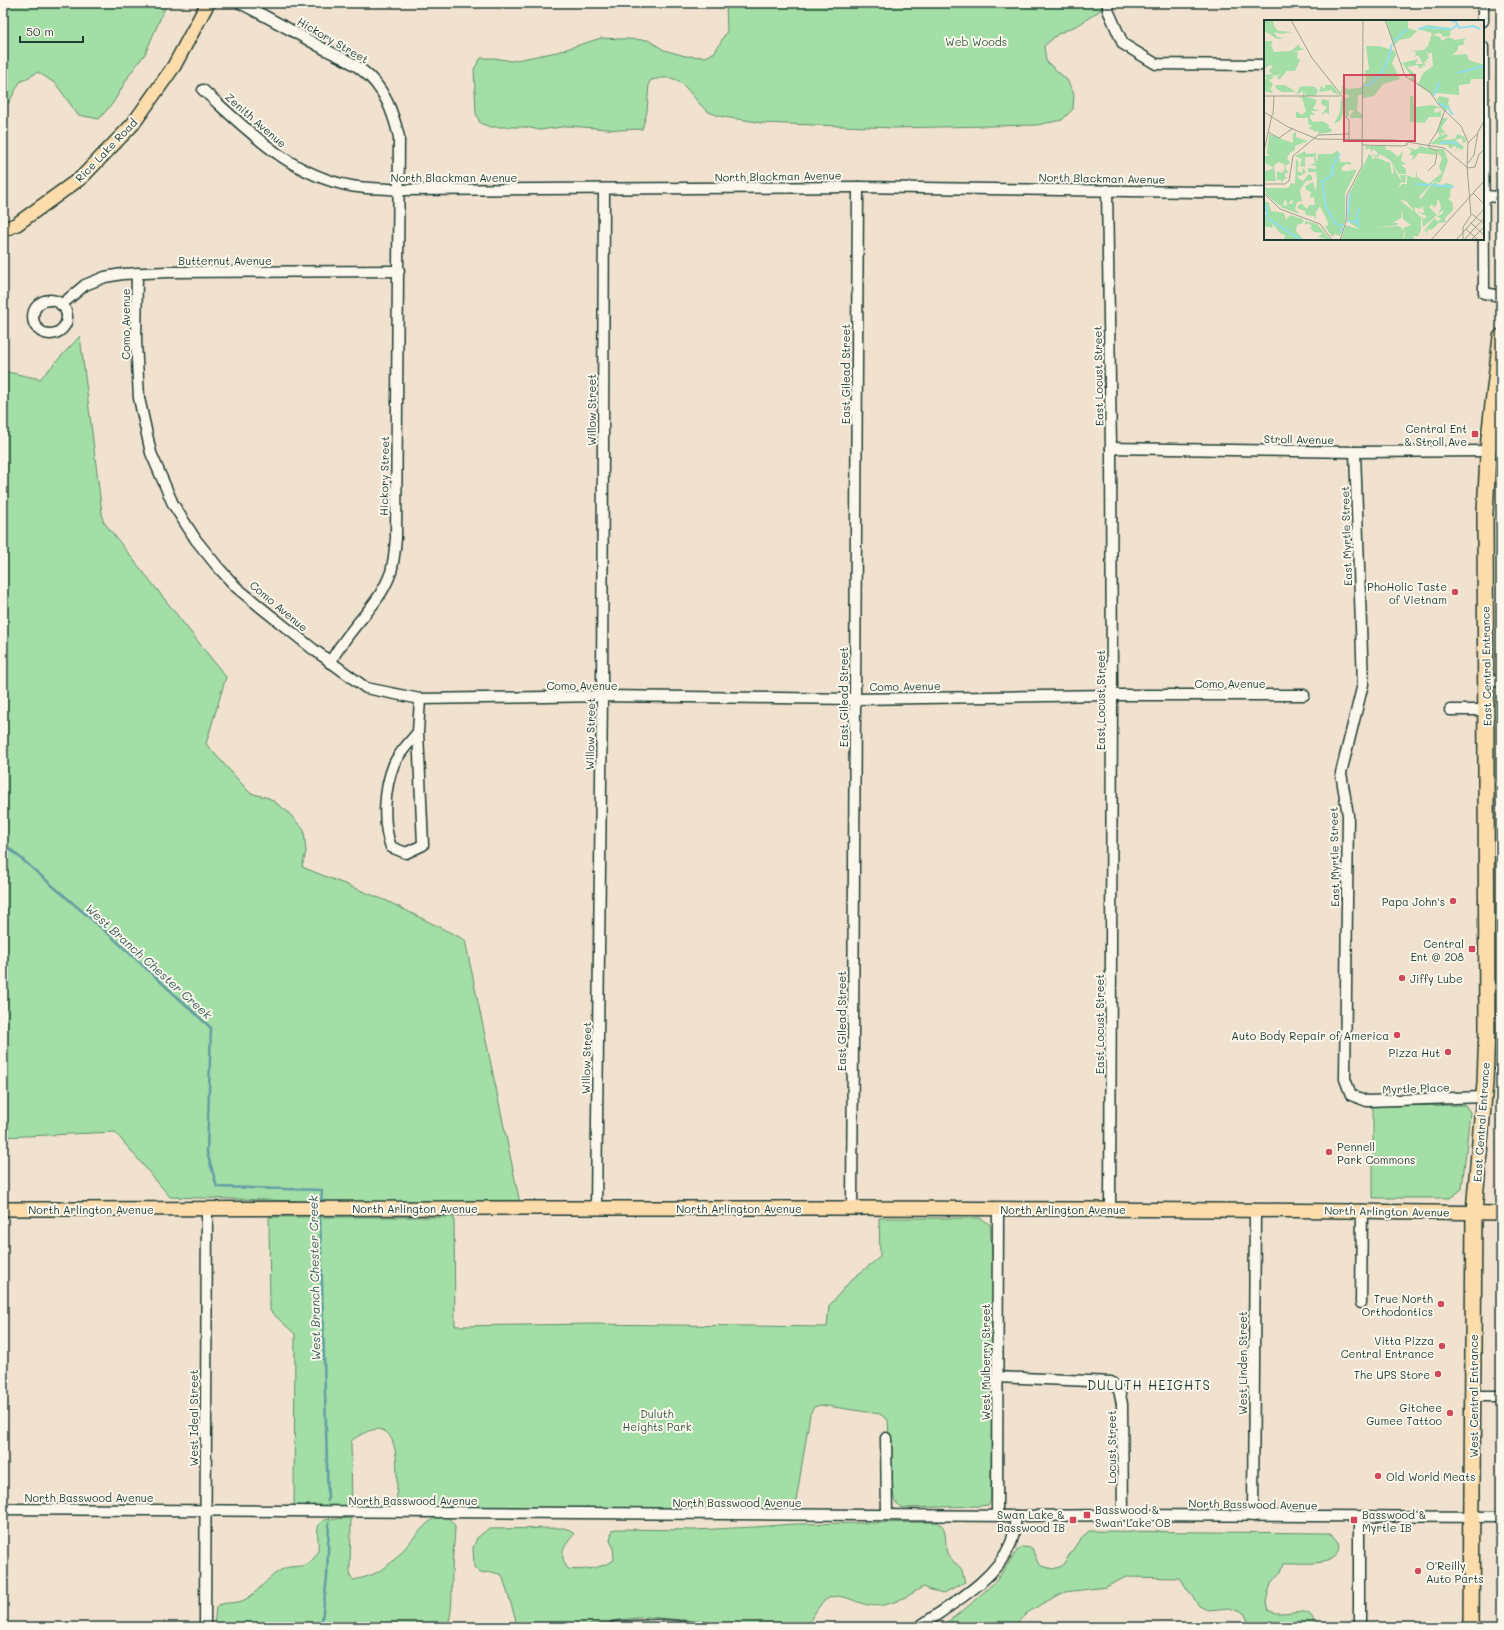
<svg xmlns="http://www.w3.org/2000/svg" width="1504" height="1630" viewBox="0 0 1504 1630" font-family="Mali,sans-serif">
  <rect width="100%" height="100%" fill="#f1e2cf"/>
  <filter id="ink" filterUnits="userSpaceOnUse"><feTurbulence type="fractalNoise" baseFrequency=".025" numOctaves="2"/><feDisplacementMap in="SourceGraphic" scale="8" xChannelSelector="R" yChannelSelector="G"/><feConvolveMatrix kernelMatrix="1 2 1 2 8 2 1 2 1" color-interpolation-filters="sRGB"/></filter>
  <g filter="url(#ink)">
    <!-- green -->
    <g fill="#a2dea5" stroke="#608e6c">
      <path d="M3 3H167L145 54 130 74 113 103 99 119 78 115 56 84 38 72 20 82 3 113Z"/>
      <path d="M726 3H1102V9L1080 24 1058 34 1044 46 1046 61 1067 80 1074 94 1073 109 1062 120 1037 125 894 128 761 123C746 119 722 119 709 112 696 105 685 79 670 78 664 77 657 79 651 80L649 83 647 112 642 129 620 130 569 126 540 130 525 127H490L480 123 476 113 474 69 481 58H495L511 61 557 52 601 38 648 40 664 50 685 56 706 57 715 52 727 31Z"/>
      <path d="M80 336 103 521 226 677 206 744 250 793 269 798 287 811 304 830 306 852 302 867 387 901 465 940 521 1208 170 1197 115 1132 3 1137V371L40 379Z"/>
      <path d="M1465 1105 1470 1112 1462 1189 1450 1198H1373V1106Z"/>
      <path d="M269 1217H454L455 1326 593 1324 827 1327 829 1306 851 1280 880 1257 879 1218H980L990 1224 993 1263 991 1499 988 1505 980 1506 904 1508 900 1507 894 1500 890 1459 888 1420 880 1414 820 1405 814 1407 810 1414 794 1514 397 1511C395 1478 408 1400 351 1441L352 1511 294 1510 295 1334 270 1311Z"/>
      <path d="M437 1516H447L455 1526C455 1541 452 1556 452 1572 451 1590 454 1610 447 1627H214L216 1607C223 1601 234 1604 242 1601 258 1594 266 1578 281 1570 293 1563 304 1571 314 1558 322 1548 316 1538 318 1528 318 1525 321 1522 323 1520L351 1518 350 1572 351 1578 354 1580C360 1578 368 1577 374 1574 401 1562 412 1532 437 1516Z"/>
      <path d="M936 1522C949 1525 944 1543 947 1553 949 1561 958 1563 962 1570 963 1573 963 1578 965 1582L942 1594 923 1587C908 1596 887 1609 868 1605 856 1603 841 1592 829 1598 818 1603 813 1618 806 1627H770L647 1617 619 1620 580 1627H517L515 1617 502 1575 492 1572 480 1573 474 1567 473 1548 477 1538 488 1529 564 1528 570 1530 574 1534C565 1547 557 1552 568 1569 584 1571 601 1568 614 1560L613 1546 610 1541 612 1530 616 1529 695 1530 754 1527 793 1524Z"/>
      <path d="M1089 1531 1330 1533C1336 1538 1342 1543 1339 1551 1333 1568 1299 1562 1284 1563L1281 1572 1271 1584 1268 1593 1266 1603 1268 1610C1272 1612 1275 1613 1280 1613 1293 1613 1315 1605 1314 1627H1251L1244 1613 1229 1608 1208 1610 1203 1608 1199 1606 1181 1580 1178 1578 1126 1577 1106 1587 1065 1592 1045 1602 1027 1613 1013 1627H943L946 1623 966 1608 996 1581 1017 1551 1022 1547 1032 1548 1037 1561 1041 1566 1053 1569 1062 1566 1080 1539Z"/>
    </g>
    <g fill="none" stroke-linecap="round" stroke-linejoin="round">
      <!-- stream -->
      <g stroke="#639ea4" stroke-width="2.5">
        <path d="M3 843 111 936 211 1028 207 1152 217 1187 322 1190 321 1205"/>
        <path d="M320 1212 328 1501"/>
        <path d="M325 1627 322 1620 327 1577 329 1523"/>
      </g>
      <!-- minor casing -->
      <g stroke="#1f3d34" stroke-width="13">
        <g id="minor">
          <path d="M240 3C269 18 298 34 326 50 338 56 353 62 363 71 384 87 393 112 399 137L396 538C395 549 394 561 391 572 380 603 359 618 342 644 337 650 334 656 330 663"/>
          <path d="M1108 3V10L1123 44 1156 64 1265 65"/>
          <path d="M1483 3V21"/>
          <path d="M1483 47 1484 293 1501 296"/>
          <path d="M203 90C248 130 288 174 351 186 366 189 384 188 400 190L858 187 1265 193"/>
          <path d="M1107 190 1111 448 1112 695 1110 1209"/>
          <path d="M1483 196 1501 197"/>
          <path d="M137 273 136 341 139 398 151 453 173 504 196 540 217 566 236 587 264 610 313 649 366 688 420 699 602 696 855 699 1112 695H1304"/>
          <circle cx="50" cy="317" r="17"/>
          <path d="M61 305 85 285 105 277 122 274 167 272 399 271"/>
          <path d="M1111 448 1355 452 1487 451"/>
          <path d="M1355 452 1363 684 1341 773 1348 815 1345 1079 1351 1095 1367 1101 1484 1097"/>
          <path d="M1486 681H1501"/>
          <path d="M1450 710H1486"/>
          <path d="M418 732C411 741 398 754 394 764 384 788 382 823 391 847L406 853 423 845 418 732 420 699"/>
          <path d="M596 1207 602 696 604 189"/>
          <path d="M852 1208 858 187"/>
          <path d="M1361 1303 1362 1210"/>
          <path d="M997 1377 1111 1382 1119 1390 1122 1404 1123 1515"/>
          <path d="M1473 1396H1501"/>
          <path d="M886 1438 887 1515"/>
          <path d="M3 1509 1016 1516 1123 1515 1501 1517"/>
          <path d="M997 1515 998 1209"/>
          <path d="M1253 1516 1255 1210"/>
          <path d="M205 1627 207 1209"/>
          <path d="M615 1627 658 1625 687 1627"/>
          <path d="M919 1627C950 1605 996 1580 1011 1543 1014 1535 1015 1525 1016 1516"/>
          <path d="M1359 1627V1517"/>
        </g>
      </g>
      <!-- major casing -->
      <g stroke="#1f3d34" stroke-width="16">
        <g id="major">
          <path d="M3 230 17 224 82 177 133 124 174 66 208 3"/>
          <path d="M3 1209C502 1208 1002 1206 1501 1213"/>
        </g>
      </g>
      <!-- highway casing -->
      <g stroke="#1f3d34" stroke-width="18">
        <path id="highway" d="M1471 1627 1474 1212 1485 1083 1487 1028 1485 513 1489 438 1501 337"/>
      </g>
      <!-- minor -->
      <use href="#minor" stroke="#fbf7ec" stroke-width="10"/>
      <!-- major -->
      <use href="#major" stroke="#fddcac" stroke-width="13"/>
      <!-- highway -->
      <use href="#highway" stroke="#fddcac" stroke-width="15"/>
    </g>
  </g>
  <!-- markers -->
  <g fill="#d1495b" stroke="#fbf7ec" stroke-width="1.5">
    <rect x="1471" y="430" width="8" height="8" rx="2"/>
    <circle cx="1455" cy="592" r="4"/>
    <circle cx="1453" cy="901" r="4"/>
    <rect x="1468" y="945" width="8" height="8" rx="2"/>
    <circle cx="1402" cy="978" r="4"/>
    <circle cx="1397" cy="1035" r="4"/>
    <circle cx="1448" cy="1052" r="4"/>
    <circle cx="1329" cy="1152" r="4"/>
    <circle cx="1441" cy="1304" r="4"/>
    <circle cx="1442" cy="1346" r="4"/>
    <circle cx="1438" cy="1374" r="4"/>
    <circle cx="1450" cy="1413" r="4"/>
    <circle cx="1378" cy="1476" r="4"/>
    <rect x="1083" y="1511" width="8" height="8" rx="2"/>
    <rect x="1069" y="1516" width="8" height="8" rx="2"/>
    <rect x="1350" y="1516" width="8" height="8" rx="2"/>
    <circle cx="1418" cy="1571" r="4"/>
  </g>
  <g text-anchor="middle" dominant-baseline="central" stroke-width="4" stroke-linejoin="round" paint-order="stroke">
    <!-- street labels -->
    <g font-size="11" fill="#1f3d34" stroke="#fbf7ec">
      <text transform="translate(333 40) rotate(30)">Hickory Street</text>
      <text transform="translate(256 120) rotate(41)">Zenith Avenue</text>
      <text transform="translate(106 150) rotate(-46)">Rice Lake Road</text>
      <text transform="translate(778 176) rotate(-1)">North Blackman Avenue</text>
      <text x="454" y="177">North Blackman Avenue</text>
      <text transform="translate(1102 178) rotate(1)">North Blackman Avenue</text>
      <text x="225" y="260">Butternut Avenue</text>
      <text transform="translate(125 324) rotate(-90)">Como Avenue</text>
      <text transform="translate(845 374) rotate(-90)">East Gilead Street</text>
      <text transform="translate(1098 376) rotate(-91)">East Locust Street</text>
      <text transform="translate(591 410) rotate(-90)">Willow Street</text>
      <text transform="translate(1299 439) rotate(1)">Stroll Avenue</text>
      <text transform="translate(384 476) rotate(-89)">Hickory Street</text>
      <text transform="translate(1346 536) rotate(-92)">East Myrtle Street</text>
      <text transform="translate(279 606) rotate(40)">Como Avenue</text>
      <text transform="translate(1486 666) rotate(-91)">East Central Entrance</text>
      <text x="1230" y="683">Como Avenue</text>
      <text x="582" y="685">Como Avenue</text>
      <text transform="translate(905 686) rotate(-1)">Como Avenue</text>
      <text transform="translate(843 697) rotate(-90)">East Gilead Street</text>
      <text transform="translate(1100 700) rotate(-90)">East Locust Street</text>
      <text transform="translate(590 734) rotate(-89)">Willow Street</text>
      <text transform="translate(1334 857) rotate(-91)">East Myrtle Street</text>
      <text transform="translate(841 1021) rotate(-90)">East Gilead Street</text>
      <text transform="translate(1099 1024) rotate(-90)">East Locust Street</text>
      <text transform="translate(586 1058) rotate(-89)">Willow Street</text>
      <text transform="translate(1416 1088) rotate(-2)">Myrtle Place</text>
      <text transform="translate(1481 1122) rotate(-86)">East Central Entrance</text>
      <text x="415" y="1208">North Arlington Avenue</text>
      <text x="739" y="1208">North Arlington Avenue</text>
      <text x="91" y="1209">North Arlington Avenue</text>
      <text x="1063" y="1209">North Arlington Avenue</text>
      <text transform="translate(1387 1211) rotate(1)">North Arlington Avenue</text>
      <text transform="translate(985 1362) rotate(-90)">West Mulberry Street</text>
      <text transform="translate(1242 1363) rotate(-90)">West Linden Street</text>
      <text transform="translate(1473 1396) rotate(-90)">West Central Entrance</text>
      <text transform="translate(193 1418) rotate(-90)">West Ideal Street</text>
      <text transform="translate(1111 1447) rotate(-90)">Locust Street</text>
      <text x="89" y="1497">North Basswood Avenue</text>
      <text x="413" y="1500">North Basswood Avenue</text>
      <text x="737" y="1502">North Basswood Avenue</text>
      <text transform="translate(1253 1504) rotate(1)">North Basswood Avenue</text>
    </g>
    <!-- park labels -->
    <g font-size="11" fill="#395d4b" stroke="#fbf7ec">
      <text x="976" y="41">Web Woods</text>
      <text x="657" y="1413">Duluth<tspan x="657" dy="13">Heights Park</tspan></text>
    </g>
    <!-- poi labels -->
    <g font-size="11" fill="#1f3d34" stroke="#fbf7ec" text-anchor="end">
      <text x="1467" y="428">Central Ent<tspan x="1467" dy="13">&amp; Stroll Ave</tspan></text>
      <text x="1447" y="586">PhoHolic Taste<tspan x="1447" dy="13">of Vietnam</tspan></text>
      <text x="1445" y="901">Papa John's</text>
      <text x="1464" y="943">Central<tspan x="1464" dy="13">Ent @ 208</tspan></text>
      <text x="1410" y="978" text-anchor="start">Jiffy Lube</text>
      <text x="1389" y="1035">Auto Body Repair of America</text>
      <text x="1440" y="1052">Pizza Hut</text>
      <text x="1337" y="1146" text-anchor="start">Pennell<tspan x="1337" dy="13">Park Commons</tspan></text>
      <text x="1433" y="1298">True North<tspan x="1433" dy="13">Orthodontics</tspan></text>
      <text x="1434" y="1340">Vitta Pizza<tspan x="1434" dy="13">Central Entrance</tspan></text>
      <text x="1430" y="1374">The UPS Store</text>
      <text x="1442" y="1407">Gitchee<tspan x="1442" dy="13">Gumee Tattoo</tspan></text>
      <text x="1386" y="1476" text-anchor="start">Old World Meats</text>
      <text x="1095" y="1509" text-anchor="start">Basswood &amp;<tspan x="1095" dy="13">Swan Lake OB</tspan></text>
      <text x="1065" y="1514">Swan Lake &amp;<tspan x="1065" dy="13">Basswood IB</tspan></text>
      <text x="1362" y="1514" text-anchor="start">Basswood &amp;<tspan x="1362" dy="13">Myrtle IB</tspan></text>
      <text x="1426" y="1565" text-anchor="start">O'Reilly<tspan x="1426" dy="13">Auto Parts</tspan></text>
    </g>
    <!-- water labels -->
    <g font-size="12" font-style="italic" fill="#365d59" stroke="#fbf7ec">
      <text transform="translate(149 961) rotate(42)">West Branch Chester Creek</text>
      <text transform="translate(314 1278) rotate(-91)">West Branch Chester Creek</text>
    </g>
    <!-- quarter labels -->
    <g font-size="13" letter-spacing="1" fill="#1f3d34" stroke="#fbf7ec">
      <text x="1149" y="1384">DULUTH HEIGHTS</text>
    </g>
  </g>
  <!-- overview -->
  <g transform="translate(1264 20)">
    <rect width="220" height="220" fill="#f1e2cf"/>
    <path d="M0 0H9L10 6 14 11 28 12 17 14 10 12 13 17 20 18 13 19 1 11 0 20ZM122 0H144V8L153 11 146 18 135 20 130 26ZM163 5 187 8 186 16 178 17V14L174 13 169 15 176 17 178 21 184 17 191 20 202 18 199 21 201 24 194 26V30L188 35 203 34 205 40 220 45V59H207L206 64 195 65V75L172 73 170 76 154 65 159 53 169 46 168 32 165 34 162 31 165 38 162 40 165 42 160 41 162 46 158 45 159 47 156 49 155 46V50L154 45 143 47 152 55V62L146 59 148 57 138 43 154 39 152 44H159L154 35 151 37 152 32 148 31 160 30 164 26 168 13 154 9ZM0 21H9L7 25 10 32 27 31 35 24 36 28 41 29 29 32H34L33 38 36 40 31 51H23L15 60 13 57 17 54 10 56 5 51 9 46 5 45 0 50ZM102 26H115L131 31 132 35 128 43 136 59 119 64 110 76 99 78 98 75H94L93 91 98 94V98H86V95L90 91 85 90V96L82 97 80 89 77 100 70 104 76 92 77 78 80 84V78L85 77V88V75L77 73 78 65 83 69 93 68 98 67 102 60 101 51 105 49ZM8 54 9 58 5 60 9 64 6 70 9 71 8 73 0 71V59H3L0 55ZM12 65H21L32 72H18L11 68ZM61 65H68L76 75 68 72V70L55 72 57 66 61 69ZM42 66 51 67 54 71 51 76H42L41 72 40 76 53 80 49 89 54 90V91H47L51 95H46V98L49 102 59 101 66 106 64 108 68 109 67 112 54 114V110L52 112 45 108 48 106 44 104V98H32V91L38 95 42 91 38 78H34L39 76V71L32 75 36 67ZM146 76H149L150 87 168 85 175 87 179 90V91L176 88H171L170 91 173 93 177 90V97H165L160 103 146 102ZM175 76 185 78 184 83 187 91 184 88 182 91 179 89 172 78 174 79ZM58 79 65 81V95L62 92 57 95 63 87 57 84ZM178 98H184L177 108 181 112 178 114 177 111V114L178 116 182 113 184 116 178 120 191 119 193 114 201 117 202 122 199 123 198 118 191 120 200 127 198 130 194 128 190 132 193 127 190 126 186 129 184 125 166 124 176 116 174 111ZM32 112V117L44 121 31 126V130L26 133 23 138 26 143 21 146 24 153H21V157L24 158 20 159 18 163 17 160H13V151L18 153 21 149 20 144 14 142 10 146 12 161H1L0 152 10 148 0 142 1 136H5L3 133 5 114 29 123V114ZM102 126H121L122 130H126L134 137 139 131 137 141 142 144 137 145 142 149V154H135L126 140 116 134 114 137 110 136 108 134 113 136 114 133 109 129 107 133 106 128 101 130ZM156 126 171 130 172 135 155 133 148 141 149 135H145L148 131 143 127 152 130ZM171 129H180L184 141 176 163 170 161 155 177 157 179 167 165 170 169 167 165 171 162 176 166 182 163 187 164 190 166 187 167 186 178H184L187 182 188 180 189 190 181 198 182 202 175 203 167 210 164 209 162 215V211L159 212 168 201 171 198 174 202 177 198 173 197 179 193V190L174 194 177 188 175 180H173V184L170 188 168 184 165 187 173 195 159 207 158 196 160 199 163 196 153 192 160 193 159 186 156 189 150 187 152 193 142 181 137 180 134 169 138 164H143V155L151 158 153 151V157L164 164 178 153 175 147 178 138ZM74 130 76 142H87V145L82 144 77 148 79 151H86L87 146V151L92 149V152L81 173V202L76 216 71 214 68 217 61 206H64L63 200 56 186 52 192V200L50 196 42 195 41 191 33 188 37 183 43 189 45 185H51L50 177 46 178 47 172 42 170 41 166 49 162 52 172 53 159 52 152H44V148L52 149V146L46 145 51 143 50 137H41V147L36 146 38 139 31 136 41 131 42 134 53 133 51 136 53 142 54 134H68ZM105 134 108 136 109 140 111 137 126 143 128 154 130 152 128 144 137 161 136 155H142L141 163 137 162 134 169 137 181 157 197V210L154 216H149L151 220H140L141 213 139 208 147 205 139 199 138 190 137 198 129 203H134L133 205 111 208 135 206 140 211 139 220H77L82 205 91 208 95 209 83 201 85 174ZM32 139 35 142 33 151 38 153 39 148 42 152 36 156 33 155 34 158 39 161 45 154 48 156V160L42 161 36 170 38 181 33 182 31 189 36 194 16 187 29 183 28 179 24 185 21 179 19 186H16L3 175 0 168H24L27 163 31 164ZM0 181 5 183 7 191 20 193 22 200 26 195 39 199V203L33 205 32 211 40 220H20L21 215 17 214 8 203 9 208 0 206V195L3 194 0 191ZM41 201 53 204 67 220 54 217 59 213 50 212 46 208 48 206 44 203 41 205Z" fill="#a2dea5"/>
    <path fill="none" stroke="#90deee" stroke-width="2" d="M186 0 192 2 195 8 209 6 216 9M154 9 162 7 188 9 193 5M130 21 143 9M194 53 220 46M100 65H106L117 53 124 40 128 24M170 75 176 62M174 83 184 88 189 95M176 123 188 122 195 125M76 133 68 148 69 154 58 162 62 187 72 204 78 205 77 213M152 164 166 165M168 165 190 167M0 184 3 188V197M84 197 86 173M3 198 37 220M83 200 94 203 96 208M94 203 93 195 96 187"/>
    <path fill="none" stroke="#9da091" stroke-width="1" d="M27 0 48 38 79 77 80 95 85 100V119M121 0 141 56 166 72 174 84 197 106 204 122 203 147M0 76H77M0 92 24 107 53 119 131 120 180 128 204 148M9 95 10 76M4 112 15 118 29 108M204 123 213 114M98 125 138 126 143 125V123M0 131 8 95M204 143 210 135 214 112 220 101M204 148 211 147 215 134 220 130M164 151 171 144 173 133 172 130 165 128V124L173 112 181 90M0 164H21L25 161 29 136 54 115 85 114M0 173 16 189 56 204 68 220M209 173 220 184M208 194 220 204M207 203 220 215M202 209 214 220M76 220 82 202 83 175 98 146 99 0M167 220 220 161M192 220 220 189M199 220V207L207 195 203 146M200 220 220 198M207 220 220 207"/>
    <path fill="#d1495b" fill-opacity="0.15" stroke="#d1495b" stroke-width="2" d="M80 55H151V121H80Z"/>
    <rect width="220" height="220" fill="none" stroke="#1f3d34" stroke-width="2"/>
  </g>
  <!-- margin -->
  <rect width="1504" height="1630" fill="none" stroke="#fbf7ec" stroke-width="16"/>
  <rect x="8" y="8" width="1488" height="1614" fill="none" stroke="#1f3d34" stroke-width="1.5" filter="url(#ink)"/>
  <!-- scale -->
  <path d="M20 36v6h63v-6" fill="none" stroke="#1f3d34" stroke-width="2"/>
  <text x="26" y="36" font-size="12" fill="#1f3d34" stroke="#fbf7ec" stroke-width="3" paint-order="stroke">50 m</text>
</svg>
